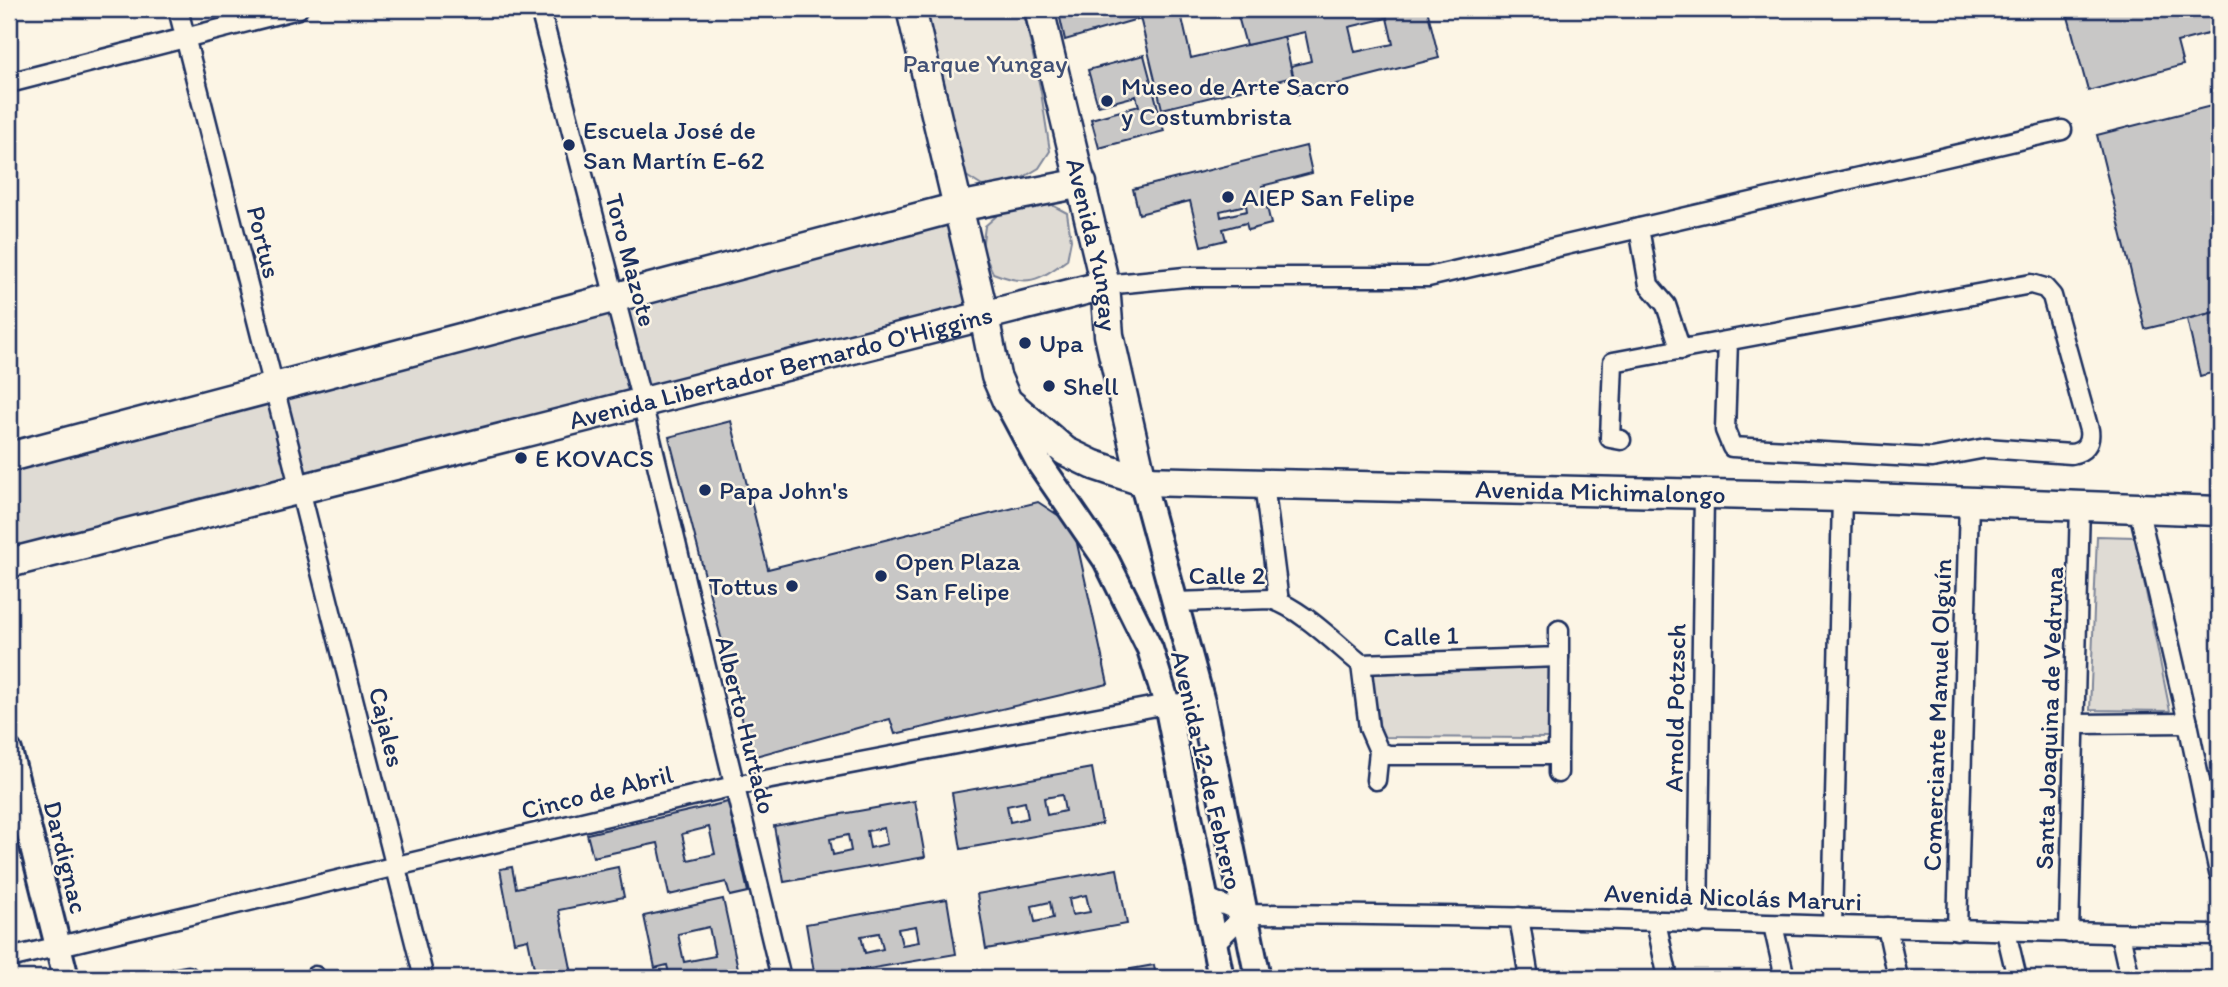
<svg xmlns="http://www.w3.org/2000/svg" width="2228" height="987" viewBox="0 0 2228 987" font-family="Itim,sans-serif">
  <rect width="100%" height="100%" fill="#fcf5e5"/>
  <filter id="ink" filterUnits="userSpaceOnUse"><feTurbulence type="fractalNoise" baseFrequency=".0143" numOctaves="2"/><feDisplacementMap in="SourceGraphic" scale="14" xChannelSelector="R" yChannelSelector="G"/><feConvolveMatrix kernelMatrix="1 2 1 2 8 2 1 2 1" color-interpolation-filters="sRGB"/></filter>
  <g filter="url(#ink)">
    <!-- green -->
    <g fill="#dfdbd4" stroke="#7d8599" stroke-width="2">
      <path d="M922 9H1023L1041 92 1050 151 1039 168 1022 178 999 184 982 186 960 172Z"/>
      <path d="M1039 198 1067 213 1071 240 1067 260C1038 281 1028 287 993 273L982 249 985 226 1010 204Z"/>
      <path d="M956 220 973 302 961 307 9 551V461Z"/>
      <path d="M2097 536 2135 537 2170 711 2090 710Z"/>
      <path d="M1553 665 1549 738 1381 737 1371 674Z"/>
    </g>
    <!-- building -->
    <g fill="#c8c7c6" stroke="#1b2f5e" stroke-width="2" fill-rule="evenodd">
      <path d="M1058 9H1138L1141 18 1065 40Z"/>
      <path d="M1138 9H1180L1191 58 1284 36 1293 77 1162 109Z"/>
      <path d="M1236 9H1427L1439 58 1298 94 1291 66 1311 61 1305 32 1246 45ZM1387 18 1393 44 1355 52 1349 27Z"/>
      <path d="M2066 9H2219V31L2177 42 2183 65 2088 91Z"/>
      <path d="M1144 55 1164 131 1099 148 1091 119 1139 106 1136 96 1098 106 1088 70Z"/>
      <path d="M2219 104V311L2145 329 2097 135Z"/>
      <path d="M1306 146 1312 173 1262 186 1271 224 1248 230 1246 223 1223 229 1226 240 1201 246 1190 201 1139 214 1133 189ZM1246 205 1247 211 1221 217 1220 211Z"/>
      <path d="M2219 311V371L2200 376 2187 319Z"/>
      <path d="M731 421 768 569 1038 502 1073 525 1108 684 895 734 890 719 752 757 669 437Z"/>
      <path d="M1092 768 1102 824 961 849 952 793ZM1062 795 1065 811 1047 815 1044 798ZM1025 802 1028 818 1010 822 1007 806Z"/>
      <path d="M915 801 925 857 784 882 774 826ZM884 828 887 844 870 848 867 831ZM848 835 851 851 833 855 830 839Z"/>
      <path d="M728 802 748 892 730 896 726 882 669 895 658 843 593 857 587 834ZM709 827 715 854 688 860 682 834Z"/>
      <path d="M512 867 516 888 618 867 624 897 559 910 573 978H536L528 939 514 942 500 869Z"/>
      <path d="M1117 869 1127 924 986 949 977 894ZM1086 895 1090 912 1072 915 1069 899ZM1050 902 1053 918 1035 922 1032 906Z"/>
      <path d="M723 899 739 973 717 978H670L667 965 655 968 644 916ZM709 927 715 956 684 962 678 934Z"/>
      <path d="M947 899 956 954 815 978 806 924ZM916 926 919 942 902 945 898 929ZM879 933 883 949 865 953 861 936Z"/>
      <path d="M1154 965 1156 978H1080Z"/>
    </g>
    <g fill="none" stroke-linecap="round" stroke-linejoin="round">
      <!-- street casing -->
      <g stroke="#1b2f5e" stroke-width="23">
        <g id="street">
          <path d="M178 9 424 978"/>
          <path d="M540 9 642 402 781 978"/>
          <path d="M9 83 298 9"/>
          <path d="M1639 228 1649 285 1666 305 1681 350"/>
          <path d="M1105 285 1185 277H1428L2062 130"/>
          <path d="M1621 440 1610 438 1613 362 2031 284 2045 288 2052 296 2089 430C2091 444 2084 452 2071 454L1986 448 1932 458 1732 447 1725 430 1728 341"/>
          <path d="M1264 484 1279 602"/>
          <path d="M2138 507 2188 723 2219 873"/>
          <path d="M1175 602 1271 599C1302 609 1335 643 1361 664L1559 657V630"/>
          <path d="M1361 664 1369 728 1379 751"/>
          <path d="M2075 724 2188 723"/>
          <path d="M1558 755 1559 657"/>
          <path d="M1376 780 1379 751 1388 755H1558V773"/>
          <path d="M1205 897 1245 914C1570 915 1894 930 2219 935"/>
          <path d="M1519 917 1529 978"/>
          <path d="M1656 922 1668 978"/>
          <path d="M1698 924 1704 494"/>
          <path d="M1773 925 1785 978"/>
          <path d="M1832 926 1842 497"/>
          <path d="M1887 927 1898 978"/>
          <path d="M1957 930 1969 503"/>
          <path d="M2006 932 2017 978"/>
          <path d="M2069 933 2080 505"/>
          <path d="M2120 934 2130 978"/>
          <path d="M1215 943 1245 914"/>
          <path d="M9 958 734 786 1167 704 1202 702"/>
          <path d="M315 976 316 978"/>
          <path d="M177 978 188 976"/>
        </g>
      </g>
      <!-- secondary casing -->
      <g stroke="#1b2f5e" stroke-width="30">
        <g id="secondary">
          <path d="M1009 406 1040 464 1106 560 1150 649 1167 704 1221 978"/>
          <path d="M1142 481 1202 702 1258 978"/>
          <path d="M9 751 66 978"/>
        </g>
      </g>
      <!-- primary casing -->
      <g stroke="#1b2f5e" stroke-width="33">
        <g id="primary">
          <path id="s1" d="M911 9 984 316 996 376 1007 401 1065 451 1094 465 1142 481 1842 497 2219 511"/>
          <path id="s2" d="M1039 9 1105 285 1109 335 1142 481"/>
          <path d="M9 457 958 207 1082 183"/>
          <path id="s3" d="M9 563 1105 285"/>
        </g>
      </g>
      <!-- street -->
      <use href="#street" stroke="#fcf5e5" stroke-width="18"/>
      <!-- secondary -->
      <use href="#secondary" stroke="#fcf5e5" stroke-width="24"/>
      <!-- primary -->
      <use href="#primary" stroke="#fcf5e5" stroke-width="28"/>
    </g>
  </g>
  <!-- markers -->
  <g fill="#1b2f5e" stroke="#fcf5e5" stroke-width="2.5">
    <circle cx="1107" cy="101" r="7"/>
    <circle cx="569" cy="145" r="7"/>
    <circle cx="1228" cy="197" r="7"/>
    <circle cx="1025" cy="343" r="7"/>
    <circle cx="1049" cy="386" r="7"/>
    <circle cx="521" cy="458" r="7"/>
    <circle cx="705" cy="490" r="7"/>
    <circle cx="881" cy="576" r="7"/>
    <circle cx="792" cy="586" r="7"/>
  </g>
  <g text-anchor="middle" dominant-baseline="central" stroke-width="5" stroke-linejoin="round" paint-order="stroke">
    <!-- park labels -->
    <g font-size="26" fill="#425176" stroke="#fcf5e5">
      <text x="985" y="63">Parque Yungay</text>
    </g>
    <!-- poi labels -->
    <g font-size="26" fill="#1b2f5e" stroke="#fcf5e5" text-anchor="start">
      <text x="1121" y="86">Museo de Arte Sacro<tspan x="1121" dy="30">y Costumbrista</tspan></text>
      <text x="583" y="130">Escuela José de<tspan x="583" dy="30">San Martín E-62</tspan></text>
      <text x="1242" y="197">AIEP San Felipe</text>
      <text x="1039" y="343">Upa</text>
      <text x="1063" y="386">Shell</text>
      <text x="535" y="458">E KOVACS</text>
      <text x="719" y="490">Papa John's</text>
      <text x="895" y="561">Open Plaza<tspan x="895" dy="30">San Felipe</tspan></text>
      <text x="778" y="586" text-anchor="end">Tottus</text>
    </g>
    <!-- street labels -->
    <g font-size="26" fill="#1b2f5e" stroke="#fcf5e5">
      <text transform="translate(264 242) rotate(76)">Portus</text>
      <text stroke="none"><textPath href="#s2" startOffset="242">Avenida Yungay</textPath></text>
      <text transform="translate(631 260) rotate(75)">Toro Mazote</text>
      <text stroke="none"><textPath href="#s3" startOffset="796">Avenida Libertador Bernardo O'Higgins</textPath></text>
      <text stroke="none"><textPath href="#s1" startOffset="1022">Avenida Michimalongo</textPath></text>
      <text x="1227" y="575">Calle 2</text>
      <text transform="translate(1421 636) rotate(-2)">Calle 1</text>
      <text transform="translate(1675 708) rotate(-89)">Arnold Potzsch</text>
      <text transform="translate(1937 715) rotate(-88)">Comerciante Manuel Olguín</text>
      <text transform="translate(2049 718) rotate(-88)">Santa Joaquina de Vedruna</text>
      <text transform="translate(746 725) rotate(76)">Alberto Hurtado</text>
      <text transform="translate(387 727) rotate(76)">Cajales</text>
      <text transform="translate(1207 770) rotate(77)">Avenida 12 de Febrero</text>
      <text transform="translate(597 792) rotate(-14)">Cinco de Abril</text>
      <text transform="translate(66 857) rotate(76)">Dardignac</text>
      <text transform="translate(1733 897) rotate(2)">Avenida Nicolás Maruri</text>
    </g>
  </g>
  <!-- margin -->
  <rect width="2228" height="987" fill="none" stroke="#fcf5e5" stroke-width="35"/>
  <rect x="18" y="18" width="2193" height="952" fill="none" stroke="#1b2f5e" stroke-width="2.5" filter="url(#ink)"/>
</svg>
